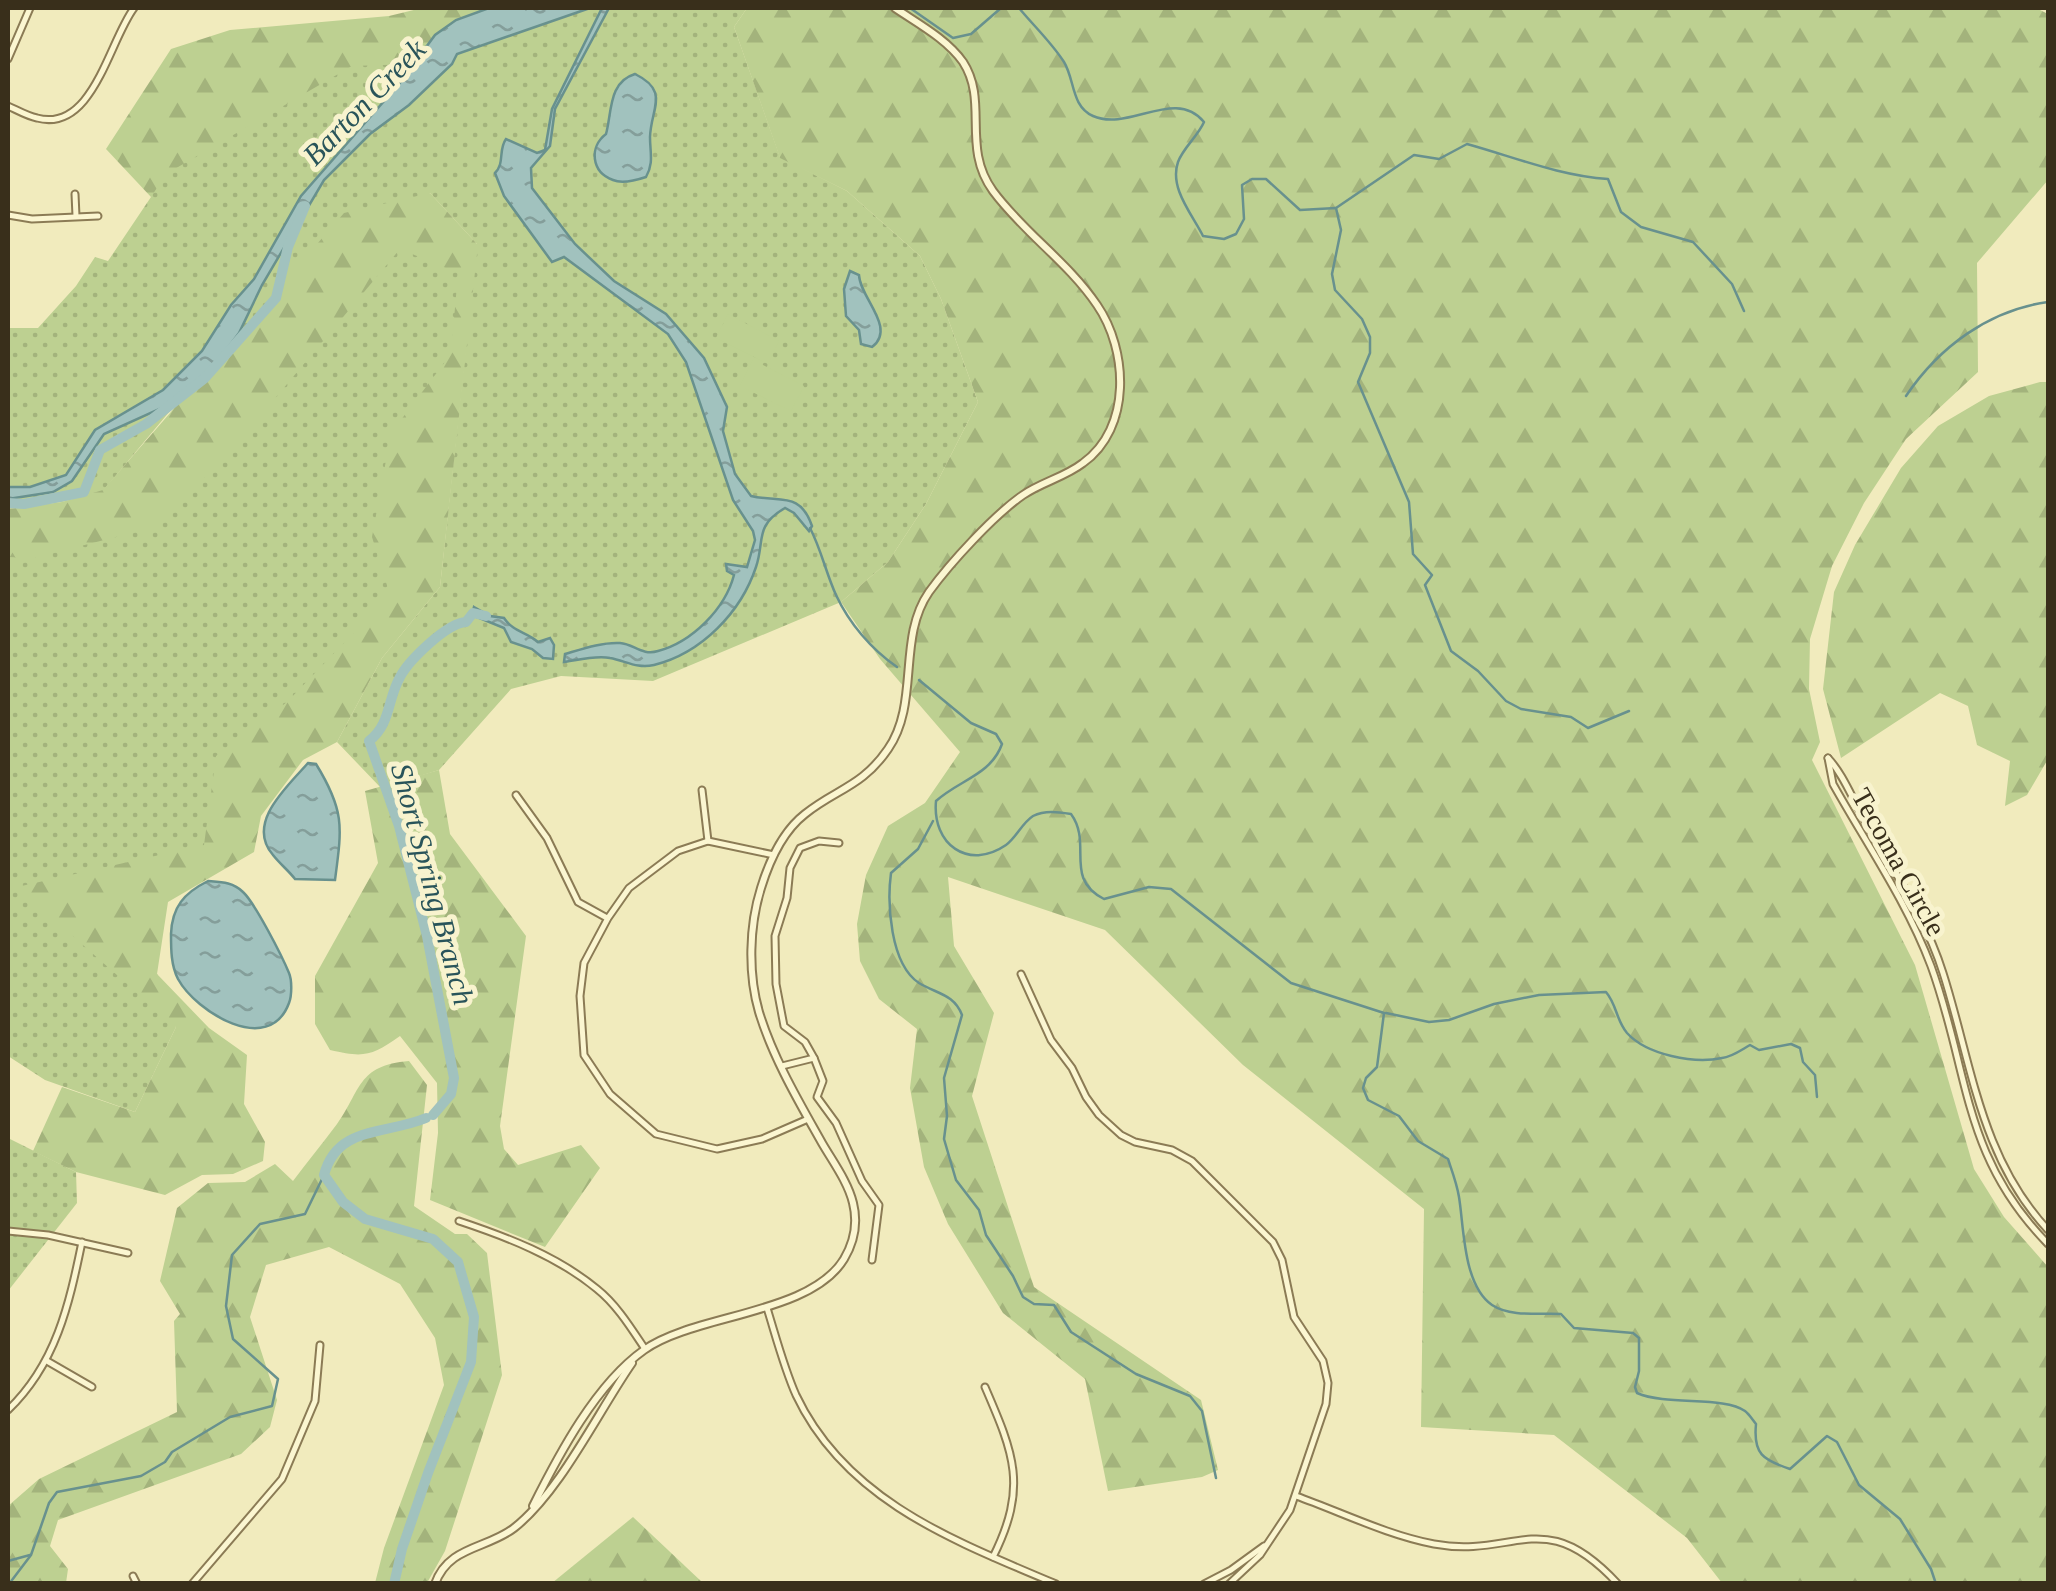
<svg xmlns="http://www.w3.org/2000/svg" width="2056" height="1591" viewBox="0 0 2056 1591" font-family="Georgia,serif">
  <defs>
    <pattern id="grass-dots" width="8" height="8" patternUnits="userSpaceOnUse" patternTransform="scale(2.5)"><rect width="8" height="8" fill="#bdd091"/><path d="M2 2h.1M6 6h.1" fill="none" stroke="#a3b37c" stroke-width="1.8" stroke-linecap="round"/></pattern>
    <pattern id="forest-firs" width="22" height="20" patternUnits="userSpaceOnUse" patternTransform="scale(2.5)"><rect width="22" height="20" fill="#bdd091"/><path d="M5 1l3.5 6h-7zM16 11l3.5 6h-7z" fill="#a3b37c"/></pattern>
    <pattern id="water-ripples" width="26" height="14" patternUnits="userSpaceOnUse" patternTransform="scale(2.5)"><rect width="26" height="14" fill="#a1c2be"/><path d="M2 4q2-2 4 0t4 0M15 11q2-2 4 0t4 0" fill="none" stroke="#849e9a"/></pattern>
  </defs>
  <rect width="100%" height="100%" fill="#f1ebbd"/>
  <!-- grass -->
  <g fill="url(#grass-dots)">
    <path d="M590 8H747L734 27 780 157 847 191 920 256 941 299 978 402 926 504 888 562 841 602 653 681 561 676 511 689 439 770 381 788 337 742 382 658 440 587 477 244 430 193 170 411 103 491 62 502 8 509V328H38L76 286 95 257 108 261 151 197 158 158 385 23 450 47 525 30Z"/>
    <path d="M396 220 469 267 405 608 195 863 138 920 176 1027 135 1112 45 1080 8 1056V529L140 506Z"/>
    <path d="M8 1138 76 1172 77 1203 8 1291Z"/>
  </g>
  <!-- forest -->
  <g fill="url(#forest-firs)">
    <path d="M422 8H489C449 23 439 29 414 64L352 66 166 174 151 197 106 149 171 49 230 30 389 16Z"/>
    <path d="M747 8H2036L2048 14V180L1977 263 1978 372 1906 439 1864 503 1832 566 1810 639 1809 689 1820 742 1812 760 1915 965 1974 1169 2004 1217 2048 1267V1583H1722L1687 1538 1554 1435 1421 1427 1424 1209 1243 1065 1105 930 948 877 954 946 994 1013 972 1096 1034 1287 1201 1400 1218 1470 1202 1477 1108 1491 1085 1379 1003 1313 948 1224 924 1167 910 1088 917 1029 879 999 860 961 857 924 866 875 888 826 925 803 960 752 880 659 841 602 888 562 926 504 978 402 941 299 920 256 847 191 780 158 734 27Z"/>
    <path d="M430 193 478 245 440 587 382 658 337 742 303 760 261 816 254 852 168 902 157 974 209 1028 247 1055 244 1104 265 1142 263 1161 233 1174 202 1175 165 1195 76 1172 33 1151 62 1087 135 1112 176 1027 17 887 204 845 216 756 287 702 390 595 372 537 391 433 451 354 458 273 400 249 220 464 147 529 34 558 8 557V509L62 502 103 490 344 213Z"/>
    <path d="M2040 382H2048V759L2027 795 2005 806 2010 761 1977 745 1968 706 1940 693 1841 758 1823 689 1834 592 1855 545 1901 468 1938 426 1989 396Z"/>
    <path d="M439 770 450 834 526 936 500 1126 504 1149 518 1165 581 1145 600 1168 545 1247 430 1200 438 1133 437 1083 400 1036C372 1056 364 1058 330 1050L315 1024V976L378 863 365 791Z"/>
    <path d="M409 1061 427 1085 414 1206 455 1234H467L487 1253 502 1375 445 1551 427 1583H375L384 1548 444 1385 435 1338 400 1284 329 1247 266 1265 250 1317 277 1400 270 1427 241 1454 58 1520 50 1546 68 1569 66 1583H8V1506L39 1479 177 1412 174 1321 180 1314 160 1281 177 1208 208 1183 245 1182 275 1164 293 1181C307 1162 322 1144 337 1124 361 1091 357 1065 409 1061Z"/>
    <path d="M633 1517 703 1583H552Z"/>
  </g>
  <!-- park -->
  <g fill="#bdd091">
    <path d="M728 314 779 341 768 364 716 338Z"/>
    <path d="M753 360 804 386 791 411 740 386Z"/>
  </g>
  <!-- water -->
  <g fill="url(#water-ripples)" stroke="#68918e" stroke-width="2.5">
    <path d="M489 8H590L457 54 452 64 409 105 370 134 324 180 262 285 239 333 208 374 164 407 104 434 72 481 53 492 8 499V487H30L66 475 95 430 163 390 202 351 231 305 254 279 301 196 399 84 435 35 456 20Z"/>
    <path d="M602 8H609L555 109 550 146 531 168 532 188 575 244 614 281 666 314 704 358 727 407 723 431 735 474 751 496C780 503 800 491 812 526L809 531 794 513 785 508C754 526 765 541 756 567 741 612 702 653 654 665 637 669 626 661 610 658 596 655 578 660 564 662L565 654C582 649 602 642 620 643 634 644 642 656 658 651 692 642 725 609 734 575L727 571 726 564 747 567 755 540 753 531 733 500 686 362 668 334 564 257 552 262 504 196 495 173C505 163 498 150 506 139L537 153 545 150 552 109Z"/>
    <path d="M635 74C670 91 651 108 650 137 650 153 654 163 646 177 637 180 622 184 613 180 591 172 589 147 606 134 612 113 608 82 635 74Z"/>
    <path d="M850 271 859 275C860 298 897 328 872 347L861 344 859 330 846 316 844 289Z"/>
    <path d="M474 607 490 616 504 618C513 632 527 632 538 642L550 638 554 645 553 659 543 658 532 649 511 642 504 628 472 615Z"/>
    <path d="M308 763 316 764C345 811 342 827 335 880L295 879C288 870 280 864 273 855 245 823 288 786 308 763Z"/>
    <path d="M208 881C221 882 233 882 243 892 255 903 282 956 289 973 292 980 292 995 289 1003 269 1057 196 1012 178 979 171 965 171 950 171 934 172 907 184 893 208 881Z"/>
  </g>
  <g fill="none" stroke-linecap="round" stroke-linejoin="round">
    <!-- stream -->
    <g stroke="#68918e" stroke-width="2.5">
      <path d="M910 8 953 38 971 34 1001 8"/>
      <path d="M1019 8C1033 25 1052 43 1064 62 1075 80 1071 106 1093 116 1129 132 1175 87 1204 122 1198 136 1183 148 1178 162 1169 188 1192 214 1203 236L1224 239 1236 234 1244 219 1242 185 1252 179H1266L1300 210 1336 208 1341 230 1332 274 1335 290 1362 319 1370 337V353L1358 382 1409 502 1413 554 1432 575 1425 585 1451 651 1478 671 1506 701 1521 709 1571 717 1588 728 1629 711"/>
      <path d="M1336 208 1414 155 1439 159 1467 144C1514 157 1560 176 1608 179L1621 212 1641 227 1693 242 1732 284 1744 311"/>
      <path d="M1906 396C1939 347 1989 310 2048 302"/>
      <path d="M810 528C821 549 826 573 836 595 849 623 871 649 897 667"/>
      <path d="M919 680 971 723 996 734 1002 744C991 775 959 780 936 801 932 844 968 871 1006 845 1016 838 1022 823 1033 816 1045 810 1058 812 1071 814 1093 844 1063 878 1104 899L1149 887 1171 889 1291 983 1384 1013 1377 1067 1366 1078 1363 1088 1368 1100 1399 1116 1418 1141 1448 1159C1452 1171 1457 1184 1459 1197 1464 1227 1463 1285 1492 1305 1510 1317 1540 1313 1561 1314L1574 1328 1633 1333 1639 1338V1371L1635 1387 1637 1393C1667 1406 1724 1396 1745 1411 1749 1414 1752 1419 1756 1424 1753 1454 1763 1460 1790 1469L1827 1436 1837 1442 1859 1485 1900 1519 1931 1569 1936 1584"/>
      <path d="M933 821 918 849 891 873C887 903 890 964 919 983 937 994 954 994 962 1015L944 1078 947 1116 944 1139 956 1180 979 1210 986 1235 1013 1276 1023 1297 1034 1304 1054 1305 1071 1332 1136 1374 1190 1396 1202 1411 1216 1478"/>
      <path d="M1386 1013 1429 1022 1449 1020 1494 1004 1539 995 1606 992C1617 1005 1616 1020 1627 1033 1647 1055 1694 1064 1722 1058 1732 1057 1741 1050 1750 1045L1759 1050 1791 1044 1800 1048 1803 1062 1815 1075 1817 1097"/>
      <path d="M8 1561 30 1555"/>
      <path d="M9 1584 31 1555 49 1503 57 1492 141 1476 165 1462 172 1452 230 1417 272 1406 278 1379 233 1339 226 1306 232 1255 260 1224 305 1214 324 1175"/>
    </g>
    <!-- river -->
    <g stroke="#a1c2be" stroke-width="10">
      <path d="M8 503 24 504 84 492 100 450 146 424 205 378 276 298 288 247 305 206"/>
      <path d="M433 1115 451 1094 454 1078 427 936 399 826 369 741C391 724 387 700 400 677 409 660 447 623 466 622L473 613 486 616"/>
      <path d="M394 1584 402 1549 428 1473 471 1362 474 1317 458 1262 433 1239 365 1219 343 1202 324 1175C337 1125 386 1135 426 1118"/>
    </g>
    <!-- minor casing -->
    <g stroke="#8b7b55" stroke-width="9">
      <g id="minor">
        <path d="M8 59 30 8"/>
        <path d="M8 106C17 110 27 116 37 118 93 133 109 41 134 8"/>
        <path d="M75 194 76 216"/>
        <path d="M8 215 32 219 98 216"/>
        <path d="M1828 758 1833 784C1866 843 1907 902 1931 966 1970 1073 1961 1155 2048 1244"/>
        <path d="M1828 758C1843 774 1852 798 1863 817 1891 867 1926 918 1943 973 1972 1064 1980 1157 2048 1230"/>
        <path d="M702 790 708 841"/>
        <path d="M516 795 547 838 578 902 607 918"/>
        <path d="M774 855 708 841 678 851 629 888 608 918 584 963 580 996 584 1055 610 1094 656 1134 717 1149 762 1139 808 1119"/>
        <path d="M1021 974 1051 1040 1072 1068 1086 1097 1099 1115 1121 1135 1135 1142 1172 1150 1192 1161 1273 1242 1282 1260 1294 1317 1323 1361 1328 1383 1326 1404 1290 1510 1260 1555 1229 1584"/>
        <path d="M814 1058 823 1081 817 1097 836 1123 862 1181 879 1205 872 1260"/>
        <path d="M782 1066 814 1058 805 1042 784 1026 776 984 775 936 787 898 790 868 800 848 819 841 839 843"/>
        <path d="M459 1221C507 1237 557 1256 597 1289 617 1305 631 1328 645 1349"/>
        <path d="M8 1231 48 1235 128 1253"/>
        <path d="M767 1308C776 1337 784 1368 796 1395 846 1501 955 1541 1056 1584"/>
        <path d="M47 1361 92 1387"/>
        <path d="M985 1387C1014 1454 1028 1487 993 1557"/>
        <path d="M8 1410C56 1364 69 1305 82 1242"/>
        <path d="M1296 1496C1341 1512 1387 1535 1434 1544 1516 1559 1543 1503 1618 1584"/>
        <path d="M133 1576 137 1584"/>
        <path d="M192 1584 282 1479 315 1401 320 1345"/>
        <path d="M1204 1584 1231 1570 1264 1546"/>
      </g>
    </g>
    <!-- tertiary casing -->
    <g stroke="#8b7b55" stroke-width="10">
      <g id="tertiary">
        <path d="M533 1506C559 1454 596 1384 644 1350 694 1314 810 1315 844 1259 854 1242 858 1223 853 1203 848 1182 833 1162 822 1143 799 1102 773 1058 759 1012 748 974 749 926 761 888 769 862 783 831 805 814 836 789 862 787 888 749 920 703 897 638 929 592 950 563 994 515 1023 495 1042 482 1065 477 1083 463 1132 428 1128 350 1097 305 1068 262 1024 233 993 191 961 147 989 102 963 62 947 39 917 23 895 8"/>
        <path d="M435 1584C448 1546 487 1549 514 1528 560 1492 598 1412 632 1363"/>
      </g>
    </g>
    <!-- minor -->
    <use href="#minor" stroke="#fbf6d1" stroke-width="5"/>
    <!-- tertiary -->
    <use href="#tertiary" stroke="#fbf6d1" stroke-width="6"/>
  </g>
  <g text-anchor="middle" dominant-baseline="central" stroke-width="10" stroke-linejoin="round" paint-order="stroke">
    <!-- street labels -->
    <g font-size="28" fill="#392f1b" stroke="#f8f3ce">
      <text transform="translate(1899 862) rotate(61)">Tecoma Circle</text>
    </g>
    <!-- water labels -->
    <g font-size="30" font-style="italic" fill="#29545a" stroke="#f8f3ce">
      <text transform="translate(364 102) rotate(-46)">Barton Creek</text>
      <text transform="translate(433 884) rotate(75)">Short Spring Branch</text>
    </g>
  </g>
  <!-- border -->
  <rect width="2056" height="1591" fill="none" stroke="#392f1b" stroke-width="20"/>
</svg>
